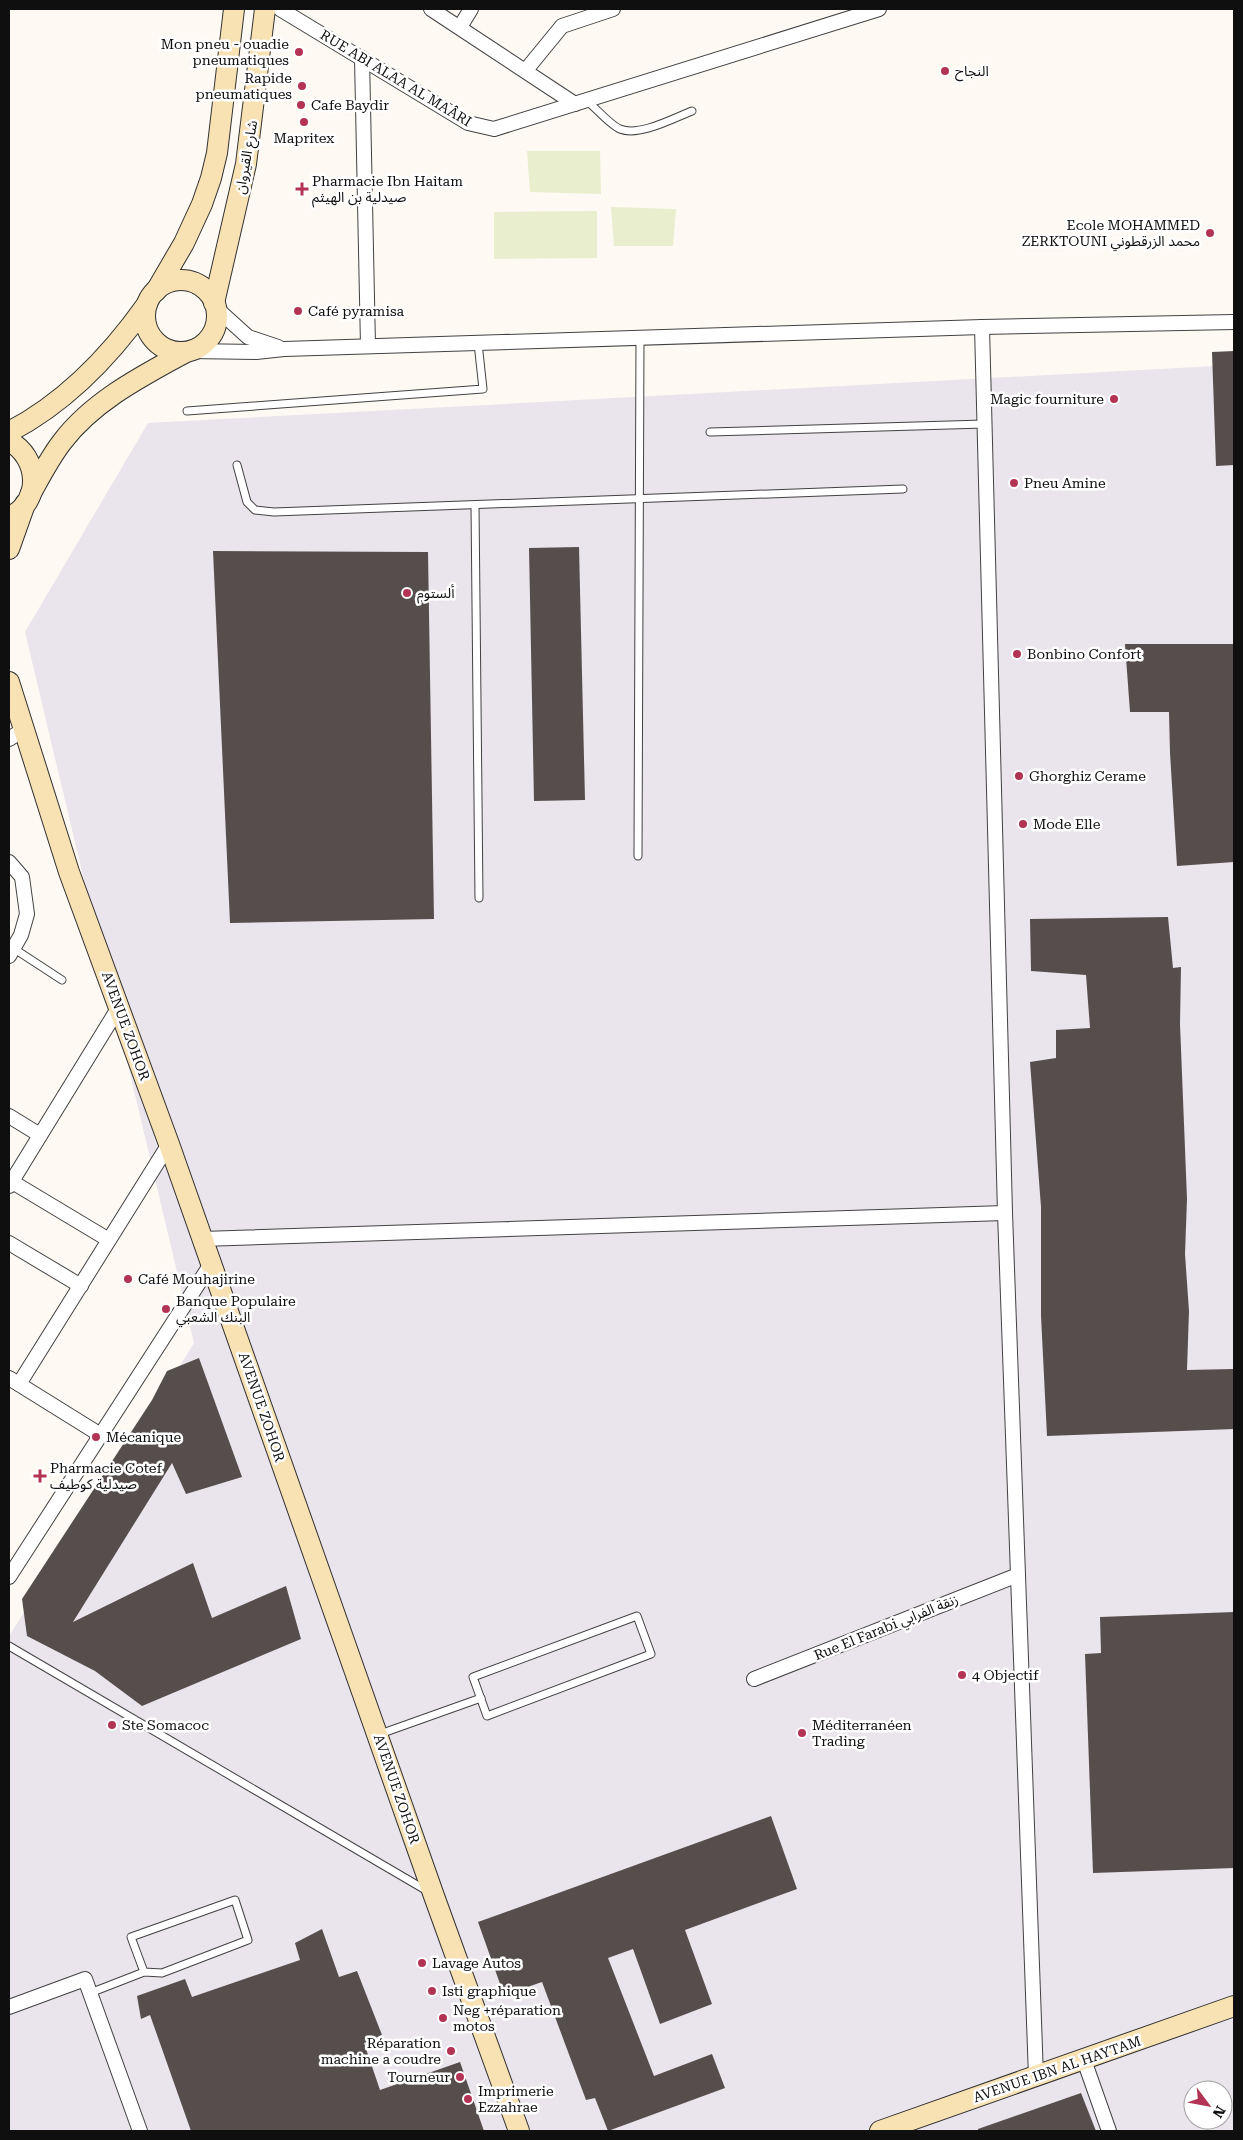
<svg xmlns="http://www.w3.org/2000/svg" width="1243" height="2140" viewBox="0 0 1243 2140" font-family="'Roboto Serif','Noto Sans Arabic',serif">
  <rect width="100%" height="100%" fill="#fef9f2"/>
  <!-- industrial -->
  <path fill="#eae4ec" fill-rule="evenodd" d="M1234 365V2131H9V1636L194 1343 25 632 148 423ZM1193 2090H1223V2120H1193Z"/>
  <!-- pitch -->
  <g fill="#e9eecf">
    <path d="M527 151H600L601 194 530 192Z"/>
    <path d="M611 207 676 209 673 246H614Z"/>
    <path d="M597 211V258L494 259V212Z"/>
  </g>
  <!-- building -->
  <g fill="#564e4c">
    <path d="M1234 351V465L1216 466 1212 352Z"/>
    <path d="M579 547 585 800 534 801 529 548Z"/>
    <path d="M213 551 428 552 434 919 230 923Z"/>
    <path d="M1125 644H1234V862L1177 866 1170 753 1169 712H1130Z"/>
    <path d="M1168 917 1173 968 1181 967 1180 1024 1187 1199 1185 1254 1189 1311 1187 1370 1234 1369V1429L1047 1436 1041 1316V1207L1030 1062 1056 1058V1030L1090 1028 1086 975 1031 971 1030 919Z"/>
    <path d="M199 1358 242 1477 186 1494 172 1463 73 1622 193 1563 212 1618 286 1586 301 1639 142 1706 95 1671 27 1636 22 1599 152 1400 167 1371Z"/>
    <path d="M1234 1612V1868L1093 1873 1085 1654 1101 1653 1100 1617Z"/>
    <path d="M771 1816 797 1889 685 1930 712 2004 660 2024 633 1949 608 1958 654 2076 712 2054 725 2088 608 2131 595 2098 586 2100 542 1982 504 1995 478 1922Z"/>
    <path d="M322 1929 339 1977 357 1971 382 2035 364 2043 380 2090 460 2062 484 2131H191L150 2015 141 2019 137 1996 185 1979 192 1997 300 1960 295 1943Z"/>
    <path d="M1081 2093 1096 2131H978V2129Z"/>
  </g>
  <g fill="none" stroke-linecap="round" stroke-linejoin="round">
    <!-- lane casing -->
    <g stroke="#424242" stroke-width="9">
      <g id="lane">
        <path d="M587 101C596 108 610 125 620 129 639 137 674 118 692 111"/>
        <path d="M187 411 483 389 478 343"/>
        <path d="M710 432 984 424"/>
        <path d="M237 465 247 502 255 510 274 512 903 489"/>
        <path d="M475 505 479 898"/>
        <path d="M638 856 640 338"/>
        <path d="M13 948 62 980"/>
        <path d="M637 1616 651 1654 487 1716 473 1677Z"/>
        <path d="M9 1646 429 1892"/>
        <path d="M380 1734 481 1698"/>
        <path d="M90 1993 144 1972 131 1937 235 1900 248 1940 162 1973 144 1972"/>
      </g>
    </g>
    <!-- street casing -->
    <g stroke="#424242" stroke-width="16">
      <g id="street">
        <path d="M280 9 468 123 494 129 879 9"/>
        <path d="M431 9 575 104"/>
        <path d="M460 27 471 9"/>
        <path d="M362 58 368 346"/>
        <path d="M526 70 562 26 613 9"/>
        <path d="M216 308 248 337 278 347"/>
        <path d="M982 327 1005 1213 1036 2077"/>
        <path d="M190 351 256 352 284 349 982 327 1234 322"/>
        <path d="M9 739 23 730"/>
        <path d="M9 862 22 877 27 914 21 935 9 956"/>
        <path d="M9 1116 40 1135"/>
        <path d="M9 1180 109 1240"/>
        <path d="M9 1186 119 1007"/>
        <path d="M202 1239 1005 1213"/>
        <path d="M9 1243 81 1286"/>
        <path d="M9 1378 99 1434"/>
        <path d="M19 1384 169 1144"/>
        <path d="M9 1577 211 1264"/>
        <path d="M754 1679 1018 1575"/>
        <path d="M9 2007 85 1979 140 2131"/>
        <path d="M1084 2060 1109 2131"/>
      </g>
    </g>
    <!-- secondary casing -->
    <g stroke="#313131" stroke-width="22">
      <g id="secondary">
        <circle cx="181" cy="316" r="36"/>
        <path d="M156 291 184 243 202 204 211 178 217 153 234 9"/>
        <path d="M214 303 246 164 265 9"/>
        <path d="M9 432C65 403 111 355 147 304"/>
        <path d="M9 441C39 457 43 502 9 517"/>
        <path d="M30 495C40 477 49 459 62 442 93 401 142 376 186 352"/>
        <path d="M9 549 25 504"/>
        <path d="M9 682 69 872 169 1144 434 1896 519 2131"/>
        <path d="M880 2131 1234 2006"/>
      </g>
    </g>
    <!-- lane -->
    <use href="#lane" stroke="#fff" stroke-width="7"/>
    <!-- street -->
    <use href="#street" stroke="#fff" stroke-width="14"/>
    <!-- secondary -->
    <use href="#secondary" stroke="#f8e2b3" stroke-width="20"/>
  </g>
  <!-- markers -->
  <g fill="#b23353" stroke="#fff" stroke-width="2">
    <circle cx="299" cy="52" r="5"/>
    <circle cx="945" cy="71" r="5"/>
    <circle cx="302" cy="86" r="5"/>
    <circle cx="301" cy="105" r="5"/>
    <circle cx="304" cy="122" r="5"/>
    <path d="M299.5 181.5h5v5h5v5h-5v5h-5v-5h-5v-5h5z"/>
    <circle cx="1210" cy="233" r="5"/>
    <circle cx="298" cy="311" r="5"/>
    <circle cx="1114" cy="399" r="5"/>
    <circle cx="1014" cy="483" r="5"/>
    <circle cx="407" cy="593" r="5"/>
    <circle cx="1017" cy="654" r="5"/>
    <circle cx="1019" cy="776" r="5"/>
    <circle cx="1023" cy="824" r="5"/>
    <circle cx="128" cy="1279" r="5"/>
    <circle cx="166" cy="1309" r="5"/>
    <circle cx="96" cy="1437" r="5"/>
    <path d="M37.5 1468.5h5v5h5v5h-5v5h-5v-5h-5v-5h5z"/>
    <circle cx="962" cy="1675" r="5"/>
    <circle cx="112" cy="1725" r="5"/>
    <circle cx="802" cy="1733" r="5"/>
    <circle cx="422" cy="1963" r="5"/>
    <circle cx="432" cy="1991" r="5"/>
    <circle cx="443" cy="2018" r="5"/>
    <circle cx="451" cy="2051" r="5"/>
    <circle cx="460" cy="2077" r="5"/>
    <circle cx="468" cy="2099" r="5"/>
  </g>
  <g text-anchor="middle" dominant-baseline="central" stroke-width="5" stroke-linejoin="round" paint-order="stroke">
    <!-- poi labels -->
    <g font-size="14" fill="#0f0f0f" stroke="#fff" text-anchor="start">
      <text x="289" y="44" text-anchor="end">Mon pneu - ouadie<tspan x="289" dy="16">pneumatiques</tspan></text>
      <text x="955" y="71">النجاح</text>
      <text x="292" y="78" text-anchor="end">Rapide<tspan x="292" dy="16">pneumatiques</tspan></text>
      <text x="311" y="105">Cafe Baydir</text>
      <text x="304" y="138" text-anchor="middle">Mapritex</text>
      <text x="312" y="181">Pharmacie Ibn Haitam<tspan x="312" dy="16">صيدلية بن الهيثم</tspan></text>
      <text x="1200" y="225" text-anchor="end">Ecole MOHAMMED<tspan x="1200" dy="16">ZERKTOUNI محمد الزرقطوني</tspan></text>
      <text x="308" y="311">Café pyramisa</text>
      <text x="1104" y="399" text-anchor="end">Magic fourniture</text>
      <text x="1024" y="483">Pneu Amine</text>
      <text x="417" y="593">ألستوم</text>
      <text x="1027" y="654">Bonbino Confort</text>
      <text x="1029" y="776">Ghorghiz Cerame</text>
      <text x="1033" y="824">Mode Elle</text>
      <text x="138" y="1279">Café Mouhajirine</text>
      <text x="176" y="1301">Banque Populaire<tspan x="176" dy="16">البنك الشعبي</tspan></text>
      <text x="106" y="1437">Mécanique</text>
      <text x="50" y="1468">Pharmacie Cotef<tspan x="50" dy="16">صيدلية كوطيف</tspan></text>
      <text x="972" y="1675">4 Objectif</text>
      <text x="122" y="1725">Ste Somacoc</text>
      <text x="812" y="1725">Méditerranéen<tspan x="812" dy="16">Trading</tspan></text>
      <text x="432" y="1963">Lavage Autos</text>
      <text x="442" y="1991">Isti graphique</text>
      <text x="453" y="2010">Neg +réparation<tspan x="453" dy="16">motos</tspan></text>
      <text x="441" y="2043" text-anchor="end">Réparation<tspan x="441" dy="16">machine a coudre</tspan></text>
      <text x="450" y="2077" text-anchor="end">Tourneur</text>
      <text x="478" y="2091">Imprimerie<tspan x="478" dy="16">Ezzahrae</tspan></text>
    </g>
    <!-- street labels -->
    <g font-size="14" fill="#0f0f0f" stroke="#fff">
      <text transform="translate(396 78) rotate(31)">RUE ABI ALAA AL MAÂRI</text>
      <text transform="translate(246 157) rotate(-80)">شارع القيروان</text>
      <text transform="translate(126 1026) rotate(70)">AVENUE ZOHOR</text>
      <text transform="translate(262 1407) rotate(71)">AVENUE ZOHOR</text>
      <text transform="translate(886 1627) rotate(-22)">Rue El Farabi زنقة الفرابي</text>
      <text transform="translate(397 1789) rotate(71)">AVENUE ZOHOR</text>
      <text transform="translate(1057 2069) rotate(-19)">AVENUE IBN AL HAYTAM</text>
    </g>
  </g>
  <!-- border -->
  <rect width="1243" height="2140" fill="none" stroke="#0f0f0f" stroke-width="20"/>
  <!-- north arrow -->
  <g transform="translate(1208 2105) rotate(122)"><circle r="24" fill="#ffffff" stroke="#9f9f9f"/>
  <path d="M0-4L9 19L0 12L-9 19Z" fill="#b23353"/>
  <text y="-8" font-size="14" font-weight="bold" text-anchor="middle" fill="#0f0f0f">N</text>
  </g>
</svg>
